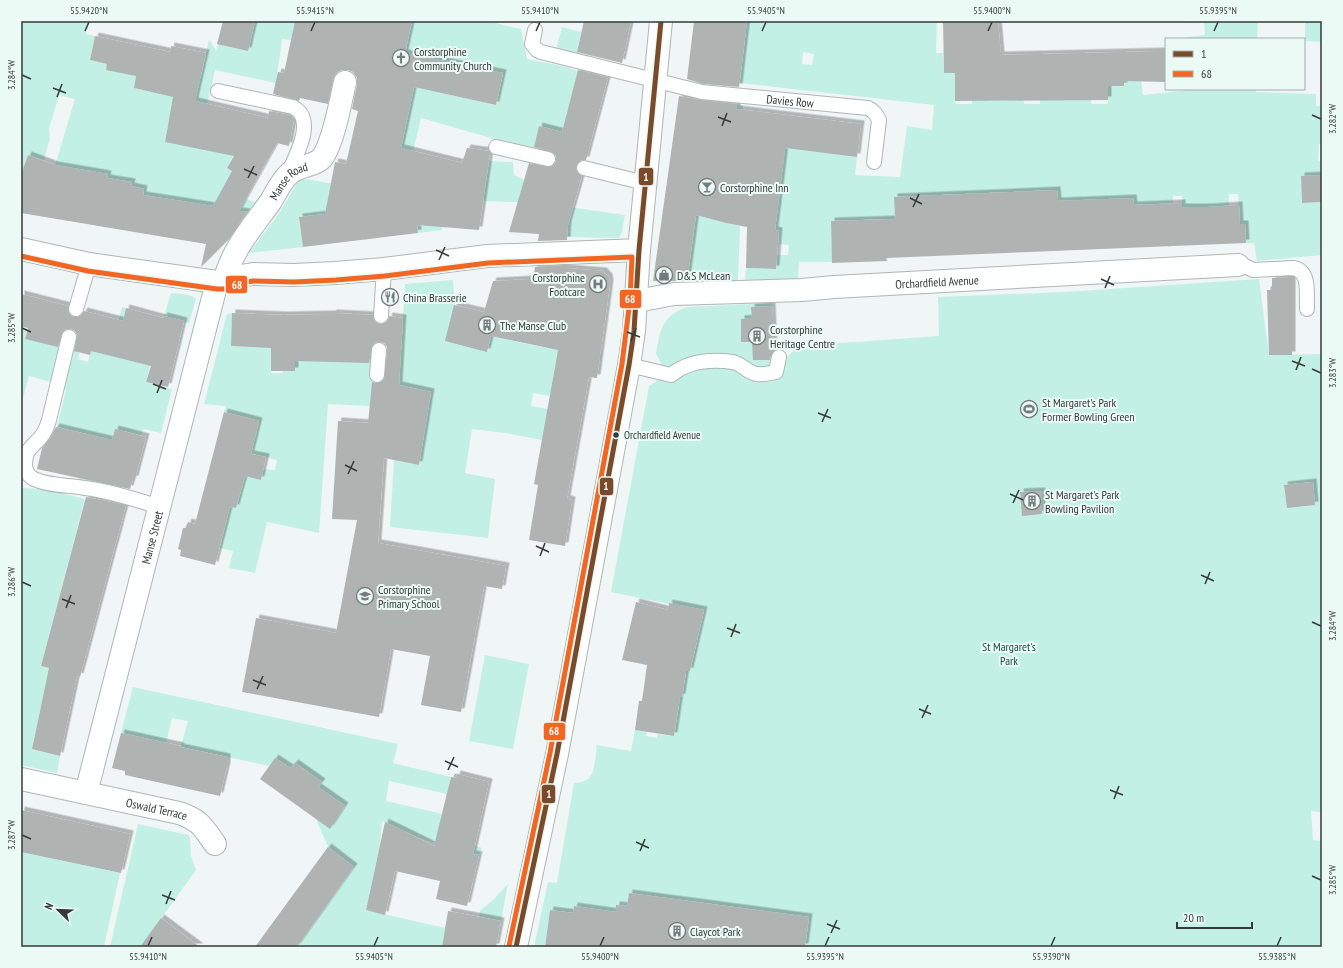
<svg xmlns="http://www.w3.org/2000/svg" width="1343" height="968" viewBox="0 0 1343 968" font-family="'PT Sans Narrow',sans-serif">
  <defs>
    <filter id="shadow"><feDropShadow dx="3.5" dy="-3.5" stdDeviation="0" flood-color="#0004"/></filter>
  </defs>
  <rect width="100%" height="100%" fill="#f0f6f5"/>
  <!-- green -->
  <g fill="#c3f0e4" fill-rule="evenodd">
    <path d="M21 21H89L86 34 95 36 90 60 107 64 136 76 134 88 151 92 192 75 201 77 209 39 216 51 218 44 255 21H295L291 40 282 39 276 83 215 70 207 105 169 120 165 142 237 149 227 168 232 171 244 198 259 204 252 213 143 195 144 189 131 186 132 182 107 178 108 174 51 179 75 99 59 95 49 129 50 138 44 160 28 155 23 170 21 169Z"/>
    <path d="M412 21H487L521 29 527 59 567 67 578 71 562 132 539 126 535 144 552 149 550 155 421 118 410 164 386 158 370 87 357 85 371 23 392 82 496 105 503 74 486 70V66L478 64 477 69 405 53Z"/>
    <path d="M747 21H937L936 53H943L944 73H955V104H972V87L988 86V101H1006V82H1023L1024 104H1040V86H1056V100H1075V82H1091V104H1108V86H1124V81H1132L1133 66H1139L1143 95 1198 89H1256V92L1316 94V106H1322V144H1319L1318 161H1322V175L1301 177 1302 203 1322 202V255L1257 261 1254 243H1246L1245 224H1240L1238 194H1229V206H1225V212L1189 214V207H1182V196H1173L1174 227H1171L1172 246 1168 247 1166 204 1134 205 1133 198 1119 199V206L1093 207 1092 200H1078V207L1066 208V216L1059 217 1057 190 1029 191 1030 218 1014 219 1013 192 984 193 985 221H969L968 194 938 195 939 222 923 223 922 196 894 197 895 224 887 225 888 260 887 261 885 219 831 221 832 262H799L798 279 745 281 746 268 776 269 777 255H788L789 245 778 244 779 231 775 230 782 170 773 169 771 189 767 188 768 173 722 166 730 104 743 105 739 142 857 157 855 175 900 177 907 126 932 130 934 105 740 83ZM803 52 814 54 812 65 802 64Z"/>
    <path d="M1189 21H1258L1257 39H1187V37L1205 35 1204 21 1189 23Z"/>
    <path d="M1305 21H1322V42L1305 41Z"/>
    <path d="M562 27 581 32 577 52 593 55 592 59 556 50Z"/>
    <path d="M489 161 513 162 514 175 525 180 544 203 483 201Z"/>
    <path d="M300 178 442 203V230L418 233 417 219 374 209 378 238 363 240 360 210 300 217 303 247 249 253 280 212Z"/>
    <path d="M569 207 625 215 622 232 619 238 567 237Z"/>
    <path d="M696 215 726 223 740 226 738 281 687 283Z"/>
    <path d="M1259 279 1269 355 1322 354V812L1311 811 1313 840 1322 841V947H805L809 917 629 893 627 906 616 905V912L574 906 573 913 550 910 545 947H534L548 882 557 883 574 783C590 782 593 776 595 761 596 755 597 751 596 745L631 751 635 730 647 732 646 736 657 738 658 734 674 736 679 707 671 695 682 697 686 674 647 668V665H662L690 671 704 611 611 592 649 386C665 378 665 368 656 354 660 330 662 315 688 307L772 303 775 357H787L795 349 814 345 939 336 938 297 1065 292ZM1312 482 1315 505 1287 508 1284 485Z"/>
    <path d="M453 280 455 313 487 352 491 336 542 347 602 354 600 362 557 354 550 396 533 393 531 406 548 409 542 440 506 433 472 429 465 473 495 479 488 538 390 527 394 460 419 465 431 392 399 385 405 284Z"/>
    <path d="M171 293C179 294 190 293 196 299L189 323 164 316Z"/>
    <path d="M122 307 126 308 153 355 146 382 172 389 161 433 143 429 141 435 115 429 102 482 125 488 124 492 78 481 90 435 57 427 66 390 62 389 73 344 81 346 78 359 88 362 91 349 110 354Z"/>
    <path d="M232 313 231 346 271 348V373H283V371H295V347H326L327 314H333L349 352 374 353 370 406 328 404 319 533 267 522 255 573 229 568 233 551 220 548 228 514 219 504 236 508 245 476 263 469 275 470 277 460 251 453 259 421 224 412 226 406 204 404 227 314Z"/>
    <path d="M21 324 28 326 25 338 56 334 64 336 51 382 29 376 23 398 21 397Z"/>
    <path d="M21 488 45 489 85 499 41 666 77 676 73 698 44 692 32 749 60 756 57 773 21 765Z"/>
    <path d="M485 655 529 664 513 749 469 741Z"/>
    <path d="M133 687 398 744 393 763 451 777 447 794 389 781 386 801 443 814 437 836 482 848 479 855C443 847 414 837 382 821L380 845 366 910 445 928 442 947H297L344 882 339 878 349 863 328 847 316 819 321 813 334 822 345 806 318 787 322 782 295 763 290 768 275 758 269 766 182 747 181 746 188 721 172 718 166 743 121 733Z"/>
    <path d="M138 824 188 835 190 838 191 856 196 870 146 939 155 947H110Z"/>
    <path d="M21 852 120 873 104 947H21Z"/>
    <path d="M508 884 501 921 479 916 480 911 495 898Z"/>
  </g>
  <!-- building -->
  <g fill="#afb4b2" filter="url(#shadow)">
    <path d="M223 21H255L248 51 217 44Z"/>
    <path d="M295 21H412L405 53 503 73 496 105 414 87 401 148 462 163 467 148 489 151 490 153 479 230 417 225 418 233 303 247 299 217 325 214 335 162 346 164 358 111 352 109 357 84V78L353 72 348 70H342L336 73 333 79 328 104 300 98 299 101 273 94 278 72 284 73Z"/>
    <path d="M584 21H631L622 63 577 52Z"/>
    <path d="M694 21H747L739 87 703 84 687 79Z"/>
    <path d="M943 21H998L1001 55 1166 51V82L1124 81V86H1108V100L955 101V73H944Z"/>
    <path d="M95 36 170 52 171 46 206 53 195 101 268 118 269 111 290 115 294 119 289 146 277 143 239 211 247 212 230 238 201 267 206 244 21 213V175L28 155 55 165 108 174 107 178 132 182 131 186 144 189 143 195 213 206 232 171 227 168 234 156 165 142 173 97 134 88 136 76 106 70 107 64 90 60Z"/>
    <path d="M578 70 608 77 586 160H581L576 166V171L582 176 568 225 567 240 538 241 539 234 509 232 529 163 550 167 554 165 556 161V156L553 153 534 147 539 126 562 132Z"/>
    <path d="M679 96 701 100 737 104V109L861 124 857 157 785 148 775 230 779 231 776 269 746 268 747 227 726 223 696 215 687 281H653Z"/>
    <path d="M1322 175V202L1302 203 1301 176Z"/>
    <path d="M1057 190 1058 201 1133 198 1134 205 1182 203V207H1208L1239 205 1240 224H1245L1246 243 886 258 887 261 832 263 831 221 895 219 894 197Z"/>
    <path d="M565 265V268L603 271 609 277 610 284 597 378 589 377 567 499 572 500 565 546 529 540 538 485 534 484 558 350 491 336 487 352 445 341 454 305 484 312 493 281 533 279 535 267Z"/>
    <path d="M1292 277V355H1269L1267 290H1272V278Z"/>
    <path d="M21 294 68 306V311L70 315 74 317 82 315 84 311 123 321 126 308 163 318 164 316 184 321 168 387 146 382 151 366 91 351 90 355 74 351 77 335 75 331 71 329H66L63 331 58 347 25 339 28 328 21 326Z"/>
    <path d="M772 306 774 350 771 355 770 360H753L752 342H741V319L752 318 751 307Z"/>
    <path d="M232 313 284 315 333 314V313L373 315V319L376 323 381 324 388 321 389 316 403 318 399 385 431 392 419 465 384 458 378 543 506 566 502 589 484 586 461 712 421 705 430 656 391 649 379 717 242 692 256 618 336 633 357 520 332 519 338 421 368 423 372 382 377 383 381 382 384 379 387 351V347L384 343 379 342 375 343 372 346 369 363 295 361V371H271V348L231 346Z"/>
    <path d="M224 412 259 421 251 454 266 457 261 480 245 476 236 508 230 507 215 565 180 556 181 550 178 549 183 528H186L188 522 195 524Z"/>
    <path d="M56 427 112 440 115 429 146 437 135 479H133L130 489 37 469 42 448 50 438Z"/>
    <path d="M1313 482 1315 505 1287 508 1284 485Z"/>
    <path d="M1042 491V514L1022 516 1020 492Z"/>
    <path d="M86 497 126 505 80 677 77 676 60 756 32 749 49 668 41 666Z"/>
    <path d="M636 602 668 610 669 603 704 610 690 671H686L682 697H680L674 736 635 730 639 701H642L647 665 622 660Z"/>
    <path d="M121 733 181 746 180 747 227 757V766L220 796 125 775V771L112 768Z"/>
    <path d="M275 758 290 768 295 763 322 782 318 787 345 806 330 829 260 779Z"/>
    <path d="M457 774 489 782 473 854 479 855 467 906 436 899 440 881 395 871 385 915 366 910 385 822 434 846 451 777 456 778Z"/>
    <path d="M21 810 130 834 121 873 21 852Z"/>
    <path d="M328 847 354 867 297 947H255Z"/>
    <path d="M629 893 809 917 805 947H545L550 910 573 913 574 906 616 912V905L627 906Z"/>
    <path d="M448 911 501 921 496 947H442Z"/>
    <path d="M161 918 200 947H140Z"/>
  </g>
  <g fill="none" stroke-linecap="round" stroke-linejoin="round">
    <!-- lane casing -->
    <g stroke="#b0b6b4" stroke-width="16">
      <g id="lane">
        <path id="s1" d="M535 30 532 44 537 50 541 52 702 92 868 108C874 111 876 114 879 120L874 162"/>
        <path d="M218 91 293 107C298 110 302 113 303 119 308 134 294 160 288 174"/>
        <path d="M496 147 548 159"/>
        <path d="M584 168 645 183"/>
        <path d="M1238 265 1245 266 1253 270 1293 268C1311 271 1306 294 1307 309"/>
        <path d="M76 309 89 264"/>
        <path d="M381 316 384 269"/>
        <path d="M69 337 49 420C47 427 45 433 40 438 32 447 25 450 25 464 25 470 28 476 34 479 49 486 68 485 85 488 109 491 135 499 159 507"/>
        <path d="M629 365 671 375C688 361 712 359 733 362 742 364 748 373 757 374 763 375 770 373 776 372L779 357"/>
        <path d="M377 375 379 350"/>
      </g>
    </g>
    <!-- street casing -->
    <g stroke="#b0b6b4" stroke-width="24">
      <g id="street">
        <path d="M21 249 89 264 217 282H224L240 276 253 274 294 275 335 273 384 269 487 256 639 250"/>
        <path id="s2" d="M224 282C232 249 252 228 271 201 276 192 282 180 290 173 300 165 315 166 322 158 333 144 341 100 345 82"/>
        <path id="s3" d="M637 301 674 294 802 290 834 287 1238 265"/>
        <path id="s4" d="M21 779 179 813C200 820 203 827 215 844"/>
        <path id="s5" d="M86 793 217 282"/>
      </g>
    </g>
    <!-- secondary casing -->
    <g stroke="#b0b6b4" stroke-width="24">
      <path id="secondary" d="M516 947 557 754 629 365 634 331 639 250 661 21"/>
    </g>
    <!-- lane -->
    <use href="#lane" stroke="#fdfefe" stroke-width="14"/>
    <!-- street -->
    <use href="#street" stroke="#fdfefe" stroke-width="22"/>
    <!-- secondary -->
    <use href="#secondary" stroke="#fdfefe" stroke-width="22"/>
    <!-- bus-1 casing -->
    <g stroke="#ecfaf6" stroke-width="8">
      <path id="bus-1" d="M516 947 557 754 629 365 634 331 639 250 661 21"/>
    </g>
    <!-- bus-2 casing -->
    <g stroke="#ecfaf6" stroke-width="8">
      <path id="bus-2" d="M21 256 88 271 217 289H225L242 283 253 281 294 282 336 280 385 276 488 263 632 257 630 300 622 364 550 753 509 946"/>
    </g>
    <!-- bus-1 -->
    <use href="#bus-1" stroke="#7a4b2a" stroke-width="5"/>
    <!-- bus-2 -->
    <use href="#bus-2" stroke="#f26522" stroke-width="5"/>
  </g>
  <!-- ticks -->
  <path fill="none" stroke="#353a39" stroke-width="1.5" d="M85 31 89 22M311 31 315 22M536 31 540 22M762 31 766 22M988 31 992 22M1214 31 1218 22M22 75 31 79M53 88 66 93M57 97 62 84M1312 115 1321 119M718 117 731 122M722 126 727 113M244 169 257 175M248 178 254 166M910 198 922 204M913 207 919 194M436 250 449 256M439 260 445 247M1101 279 1114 285M1105 288 1110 276M22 328 31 332M627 332 640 337M631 341 636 328M1292 361 1305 366M1312 369 1321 373M1296 370 1301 357M153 384 166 389M157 393 162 380M818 413 831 418M822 422 828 409M345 465 357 471M348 474 354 461M1010 494 1023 500M1013 503 1019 490M536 546 549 552M540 556 545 543M1201 575 1214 581M22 582 31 586M1205 584 1210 572M62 599 75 604M66 608 71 595M1312 622 1321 626M727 628 740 633M731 637 736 624M253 680 266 685M257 689 263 676M919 709 931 714M922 718 928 705M445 761 458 767M448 770 454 757M1110 790 1123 795M1114 799 1119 786M22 835 31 839M636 842 649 848M640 851 645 839M1312 876 1321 880M162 895 175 900M166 904 171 891M827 924 840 929M831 933 837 920M148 946 152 937M374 946 378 937M600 946 604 937M825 946 829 937M1051 946 1055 937M1277 946 1281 937"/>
  <!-- icons -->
  <defs>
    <g id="church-ring" transform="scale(0.9)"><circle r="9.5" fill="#ecfaf6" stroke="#767c7b" stroke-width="1.5"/><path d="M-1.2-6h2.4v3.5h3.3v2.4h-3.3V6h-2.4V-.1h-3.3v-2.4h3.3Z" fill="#767c7b"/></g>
    <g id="bar-ring" transform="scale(0.9)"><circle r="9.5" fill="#ecfaf6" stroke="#767c7b" stroke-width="1.5"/><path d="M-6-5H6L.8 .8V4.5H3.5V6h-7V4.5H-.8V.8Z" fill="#767c7b"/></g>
    <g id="shop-ring" transform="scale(0.9)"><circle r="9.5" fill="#ecfaf6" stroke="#767c7b" stroke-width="1.5"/><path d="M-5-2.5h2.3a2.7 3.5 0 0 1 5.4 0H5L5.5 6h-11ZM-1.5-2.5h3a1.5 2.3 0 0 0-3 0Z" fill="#767c7b"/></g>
    <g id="hospital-ring" transform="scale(0.9)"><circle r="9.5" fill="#ecfaf6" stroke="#767c7b" stroke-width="1.5"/><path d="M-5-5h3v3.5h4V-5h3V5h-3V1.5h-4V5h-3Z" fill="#767c7b"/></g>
    <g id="restaurant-ring" transform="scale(0.9)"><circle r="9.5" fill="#ecfaf6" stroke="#767c7b" stroke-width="1.5"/><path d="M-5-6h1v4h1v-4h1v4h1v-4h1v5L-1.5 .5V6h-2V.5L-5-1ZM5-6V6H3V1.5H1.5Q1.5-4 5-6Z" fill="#767c7b"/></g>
    <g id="building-ring" transform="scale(0.9)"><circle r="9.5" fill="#ecfaf6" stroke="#767c7b" stroke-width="1.5"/><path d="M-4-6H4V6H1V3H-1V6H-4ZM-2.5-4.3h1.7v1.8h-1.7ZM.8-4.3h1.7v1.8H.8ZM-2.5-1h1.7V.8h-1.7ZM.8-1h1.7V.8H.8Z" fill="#767c7b"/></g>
    <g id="stadium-ring" transform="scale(0.9)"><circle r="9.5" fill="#ecfaf6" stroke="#767c7b" stroke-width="1.5"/><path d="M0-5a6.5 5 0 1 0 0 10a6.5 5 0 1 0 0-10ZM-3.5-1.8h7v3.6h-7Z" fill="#767c7b"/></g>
    <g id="school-ring" transform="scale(0.9)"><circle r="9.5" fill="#ecfaf6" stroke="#767c7b" stroke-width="1.5"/><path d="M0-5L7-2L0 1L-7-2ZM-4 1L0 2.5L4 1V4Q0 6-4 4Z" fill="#767c7b"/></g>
  </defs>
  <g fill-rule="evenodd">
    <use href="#church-ring" x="401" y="58"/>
    <use href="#bar-ring" x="707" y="187"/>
    <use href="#shop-ring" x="664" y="275"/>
    <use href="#hospital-ring" x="598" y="284"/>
    <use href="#restaurant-ring" x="390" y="297"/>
    <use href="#building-ring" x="487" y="325"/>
    <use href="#building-ring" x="757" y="336"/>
    <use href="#stadium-ring" x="1029" y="409"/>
    <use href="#building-ring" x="1032" y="501"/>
    <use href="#school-ring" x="365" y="596"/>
    <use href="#building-ring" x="677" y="931"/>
  </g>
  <!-- markers -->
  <circle fill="#353a39" stroke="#ecfaf6" stroke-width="1.5" cx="616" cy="435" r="3.5"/>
  <g text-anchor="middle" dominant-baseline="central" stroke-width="4" stroke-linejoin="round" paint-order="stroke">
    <!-- bus labels -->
    <g font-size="11" fill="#353a39" stroke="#ecfaf6" text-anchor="start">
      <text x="624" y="435">Orchardfield Avenue</text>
    </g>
    <!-- poi labels -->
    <g font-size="12" fill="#353a39" stroke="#ecfaf6" text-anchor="start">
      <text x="414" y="51">Corstorphine<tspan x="414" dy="14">Community Church</tspan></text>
      <text x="720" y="187">Corstorphine Inn</text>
      <text x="677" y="275">D&amp;S McLean</text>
      <text x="585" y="277" text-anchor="end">Corstorphine<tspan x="585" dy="14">Footcare</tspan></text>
      <text x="403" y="297">China Brasserie</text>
      <text x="500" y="325">The Manse Club</text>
      <text x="770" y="329">Corstorphine<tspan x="770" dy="14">Heritage Centre</tspan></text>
      <text x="1042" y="402">St Margaret's Park<tspan x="1042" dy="14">Former Bowling Green</tspan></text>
      <text x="1045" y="494">St Margaret's Park<tspan x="1045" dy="14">Bowling Pavilion</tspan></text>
      <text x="378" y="589">Corstorphine<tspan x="378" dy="14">Primary School</tspan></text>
      <text x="690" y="931">Claycot Park</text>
    </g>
    <!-- street labels -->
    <g font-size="12" fill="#353a39" stroke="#ecfaf6">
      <text stroke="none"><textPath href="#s1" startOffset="281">Davies Row</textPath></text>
      <text stroke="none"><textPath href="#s2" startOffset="122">Manse Road</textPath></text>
      <text stroke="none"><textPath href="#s3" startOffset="301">Orchardfield Avenue</textPath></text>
      <text stroke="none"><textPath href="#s5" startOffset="264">Manse Street</textPath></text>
      <text stroke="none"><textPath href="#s4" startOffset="139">Oswald Terrace</textPath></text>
    </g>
    <!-- park labels -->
    <g font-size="12" fill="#164f43" stroke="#ecfaf6">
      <text x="1009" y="646">St Margaret's<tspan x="1009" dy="14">Park</tspan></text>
    </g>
  </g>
  <g stroke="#ecfaf6" stroke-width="1.5">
    <rect x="638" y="167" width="16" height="19" rx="4" fill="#7a4b2a"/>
    <rect x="225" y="275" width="23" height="19" rx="4" fill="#f26522"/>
    <rect x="619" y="289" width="23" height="20" rx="4" fill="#f26522"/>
    <rect x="599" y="477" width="15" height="19" rx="4" fill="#7a4b2a"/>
    <rect x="543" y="722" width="23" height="19" rx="4" fill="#f26522"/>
    <rect x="541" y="784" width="15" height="20" rx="4" fill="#7a4b2a"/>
  </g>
  <g font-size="11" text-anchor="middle" font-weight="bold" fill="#fff">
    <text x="646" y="181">1</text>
    <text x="237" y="289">68</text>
    <text x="630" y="303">68</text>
    <text x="606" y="490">1</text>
    <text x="554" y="735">68</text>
    <text x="549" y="798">1</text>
  </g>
  <!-- border -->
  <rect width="1343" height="968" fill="none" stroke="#ecfaf6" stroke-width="44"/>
  <!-- legend -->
  <rect x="1165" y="38" width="140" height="52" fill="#ecfaf6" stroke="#a3adaa"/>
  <rect x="1173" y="51" width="20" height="6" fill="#7a4b2a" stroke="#a3adaa"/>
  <text x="1201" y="58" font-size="12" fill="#353a39">1</text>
  <rect x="1173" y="71" width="20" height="6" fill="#f26522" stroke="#a3adaa"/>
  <text x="1201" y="78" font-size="12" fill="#353a39">68</text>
  <!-- north arrow -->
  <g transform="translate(58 910) rotate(293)" stroke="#ecfaf6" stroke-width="3" paint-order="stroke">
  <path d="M0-3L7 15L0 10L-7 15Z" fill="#353a39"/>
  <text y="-6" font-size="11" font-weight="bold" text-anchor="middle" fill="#353a39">N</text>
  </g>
  <!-- scale -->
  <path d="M1177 922v6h75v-6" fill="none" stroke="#353a39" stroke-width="2"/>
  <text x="1183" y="922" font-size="12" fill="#353a39" stroke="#ecfaf6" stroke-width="3" paint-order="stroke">20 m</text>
  <rect x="22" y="22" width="1299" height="924" fill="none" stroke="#353a39" stroke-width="1.5"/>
  <g font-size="10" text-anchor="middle" fill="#353a39">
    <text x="89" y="14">55.9420°N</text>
    <text x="315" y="14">55.9415°N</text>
    <text x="540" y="14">55.9410°N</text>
    <text x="766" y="14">55.9405°N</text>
    <text x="992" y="14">55.9400°N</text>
    <text x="1218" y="14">55.9395°N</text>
    <text transform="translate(11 75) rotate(-90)" y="4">3.284°W</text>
    <text transform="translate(1332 119) rotate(-90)" y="4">3.282°W</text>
    <text transform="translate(11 328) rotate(-90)" y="4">3.285°W</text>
    <text transform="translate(1332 373) rotate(-90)" y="4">3.283°W</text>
    <text transform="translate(11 582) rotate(-90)" y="4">3.286°W</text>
    <text transform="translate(1332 626) rotate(-90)" y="4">3.284°W</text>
    <text transform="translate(11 835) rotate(-90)" y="4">3.287°W</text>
    <text transform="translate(1332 880) rotate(-90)" y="4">3.285°W</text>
    <text x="148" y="960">55.9410°N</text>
    <text x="374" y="960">55.9405°N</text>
    <text x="600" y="960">55.9400°N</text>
    <text x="825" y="960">55.9395°N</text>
    <text x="1051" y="960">55.9390°N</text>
    <text x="1277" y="960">55.9385°N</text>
  </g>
</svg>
